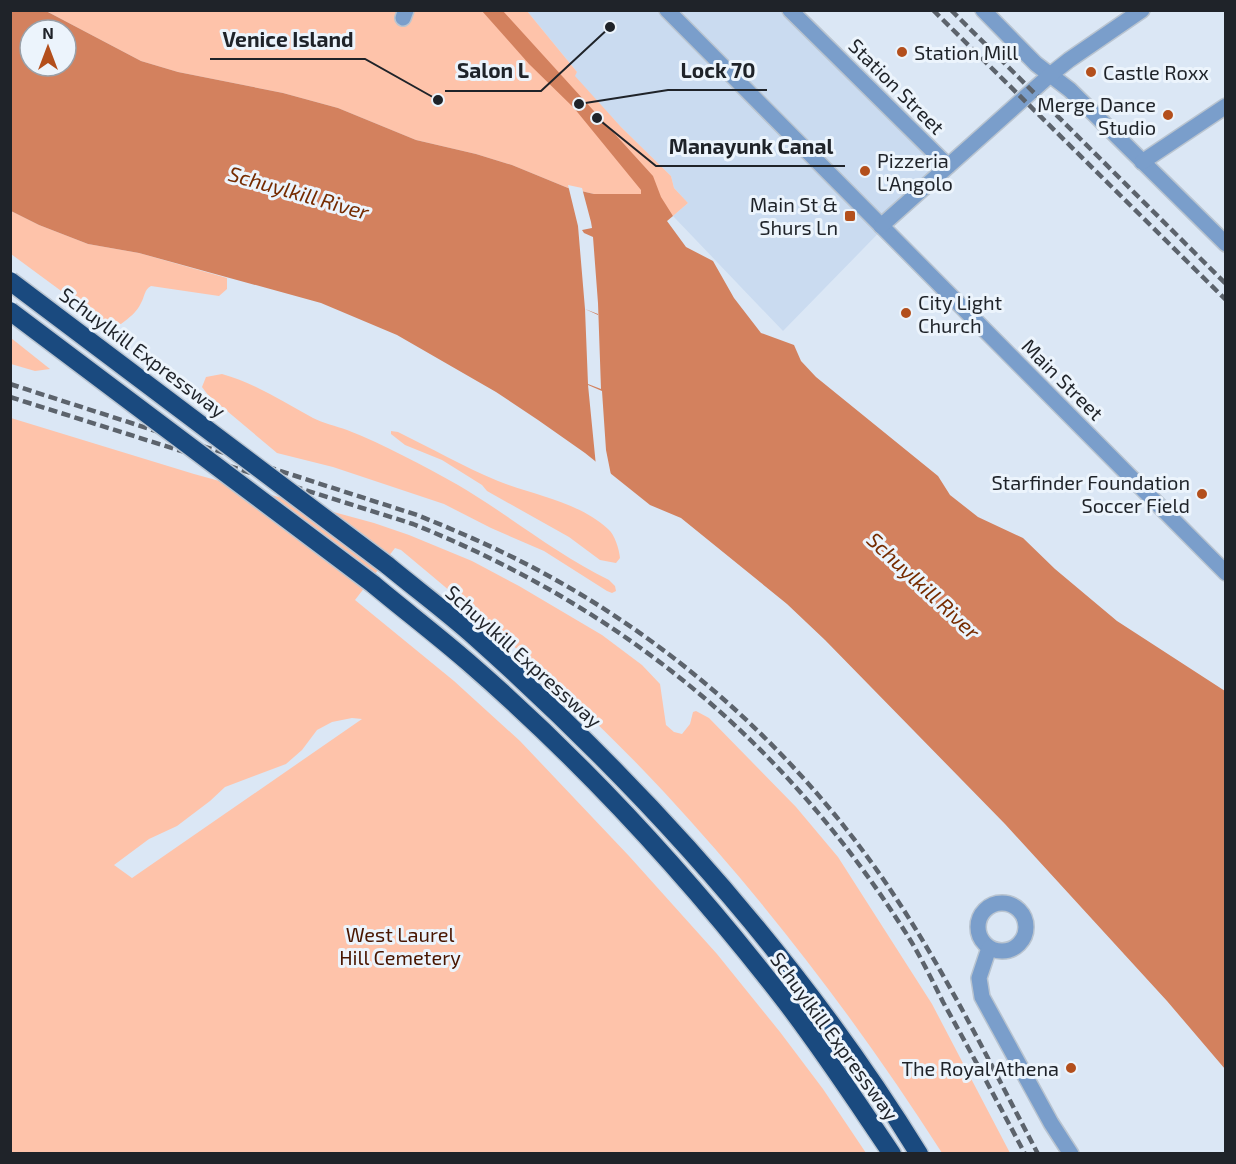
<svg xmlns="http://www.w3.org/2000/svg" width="1236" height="1164" viewBox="0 0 1236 1164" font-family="'Exo 2',sans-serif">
  <rect width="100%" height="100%" fill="#dbe7f5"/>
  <!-- built -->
  <path fill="#cadbf0" d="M527 11H788L943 167 783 331 673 216 688 203 674 188 671 176 621 127 574 76 577 72Z"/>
  <!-- green -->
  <g fill="#fec3aa" fill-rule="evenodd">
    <path d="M46 11H527L577 72 575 76 621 127 671 176 674 188 688 203 673 216 650 196 594 194 568 188 512 165 476 154 416 140 338 108 283 93 178 72 141 61Z"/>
    <path d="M11 211 39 225 88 244 139 253 227 278V289L219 296 151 286C144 290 145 296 141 303 137 312 129 318 121 324L102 321 11 254Z"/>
    <path d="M11 338 50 369 35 371 11 364Z"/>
    <path d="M222 374C255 383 283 402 313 418 323 423 336 426 347 430 385 445 422 465 458 485 509 515 556 554 609 580L615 586 616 591 612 593 607 591 544 551 491 528 444 504 333 467 277 453 208 395 202 387 206 377Z"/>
    <path d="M11 418 194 474 374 523 409 535 472 561 519 586 602 635 642 665 660 684 666 725 674 732 682 734 690 724 693 712 696 711 709 718 796 807 838 857 932 1004 1010 1153H942C860 1025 768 904 664 792 583 705 493 626 401 550L395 548 355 600 454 681 520 741 629 856 717 954 780 1032 823 1089 866 1153H11ZM352 718 362 719 132 878 114 865 149 839 177 826 210 801 225 787 286 764 302 750 317 730 332 722Z"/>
    <path d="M391 431 398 432C431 448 464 467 498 481 533 495 579 502 608 529 615 535 619 549 620 558L616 563 600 560 569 537 487 491 482 485 442 460 405 445 391 434Z"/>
  </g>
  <!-- water -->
  <path fill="#d3815e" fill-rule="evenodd" d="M10 11H46L141 61 178 72 283 93 338 108 416 140 476 154 512 165 568 188 594 194H641V190L574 108 529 64 482 11H503L653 176 661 197 673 216 667 221 686 247 713 261 734 298 761 333 794 345 801 361 816 377 938 476 950 495 978 517 1023 538 1055 569 1117 621 1225 691V1069L1167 1001 1005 824 825 640 787 604 681 518 650 505 585 453 538 420 496 392 397 335 321 303 139 253 88 244 39 225 11 211ZM30 30H66V66H30Z"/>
  <!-- pier -->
  <g fill="#dbe7f5">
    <path d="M568 185 582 188 591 222 592 228 582 230 584 233 593 237 598 303 601 389 588 384 585 309 598 315V314L585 309 578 226Z"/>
    <path d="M588 385 602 391 606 450 612 480 596 466Z"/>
  </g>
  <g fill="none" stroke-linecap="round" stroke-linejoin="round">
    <!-- minor casing -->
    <g stroke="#b9c4d0" stroke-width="18">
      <g id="minor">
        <path d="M667 10 1226 573"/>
        <path d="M790 10 948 166"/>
        <path d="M983 10 1036 64 1070 90 1226 244"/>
        <path d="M403 18 406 10"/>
        <path d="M1142 162 1226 106"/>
        <path d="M881 226 1050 75 1069 60 1142 10"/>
        <circle cx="1002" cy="927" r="24"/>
        <path d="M989 948 979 978 982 997 1051 1123 1071 1154"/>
      </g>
    </g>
    <!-- highway casing -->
    <g stroke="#b9c4d0" stroke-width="21">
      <g id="highway">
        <path d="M387 565C416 589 447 612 475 637 645 789 799 959 919 1154"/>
        <path d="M373 584C404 610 437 635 468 662 583 762 688 876 782 997 821 1047 856 1101 892 1154"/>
      </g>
    </g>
    <!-- minor -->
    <use href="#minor" stroke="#7a9ecb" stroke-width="15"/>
    <!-- highway -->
    <use href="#highway" stroke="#1a4a7f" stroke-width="18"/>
    <!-- rail -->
    <g stroke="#5c636c" stroke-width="4.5" stroke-dasharray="9 4.5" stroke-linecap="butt">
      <path d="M933 10 1226 300"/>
      <path d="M951 10 1226 284"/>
      <path d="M10 384 417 515C457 531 496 548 534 568 661 635 774 732 860 847 931 941 983 1050 1038 1154"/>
      <path d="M10 397 413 524C622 608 783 740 904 930 919 953 931 978 943 1002 971 1052 998 1103 1025 1154"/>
    </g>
    <!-- highway-bridge casing -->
    <g stroke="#b9c4d0" stroke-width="21" stroke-linecap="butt">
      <g id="highway-bridge">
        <path d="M10 281 387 565"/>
        <path d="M10 311 373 584"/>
      </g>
    </g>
    <!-- highway-bridge -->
    <use href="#highway-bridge" stroke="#1a4a7f" stroke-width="18"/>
  </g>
  <!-- markers -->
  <g fill="#b34f1c" stroke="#ecf4fc" stroke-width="2">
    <circle cx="902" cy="52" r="6"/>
    <circle cx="1091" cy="72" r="6"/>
    <circle cx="1168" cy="115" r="6"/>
    <circle cx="865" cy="171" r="6"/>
    <rect x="844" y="210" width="12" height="12" rx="3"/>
    <circle cx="906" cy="313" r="6"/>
    <circle cx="1202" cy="494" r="6"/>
    <circle cx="1071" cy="1068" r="6"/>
  </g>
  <g text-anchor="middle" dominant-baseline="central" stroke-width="6" stroke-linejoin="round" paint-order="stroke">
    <!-- poi labels -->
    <g font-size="20" fill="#1f2329" stroke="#ecf4fc" text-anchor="start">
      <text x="914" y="52">Station Mill</text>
      <text x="1103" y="72">Castle Roxx</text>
      <text x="1156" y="104" text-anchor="end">Merge Dance<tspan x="1156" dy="23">Studio</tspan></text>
      <text x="877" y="160">Pizzeria<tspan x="877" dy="23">L'Angolo</tspan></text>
      <text x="838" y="204" text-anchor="end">Main St &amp;<tspan x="838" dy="23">Shurs Ln</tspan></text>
      <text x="918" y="302">City Light<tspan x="918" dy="23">Church</tspan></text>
      <text x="1190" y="482" text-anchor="end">Starfinder Foundation<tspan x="1190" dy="23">Soccer Field</tspan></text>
      <text x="1059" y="1068" text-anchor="end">The Royal Athena</text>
    </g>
    <!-- street labels -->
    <g font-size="20" fill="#1f2329" stroke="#ecf4fc">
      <text transform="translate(897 86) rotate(45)">Station Street</text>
      <text transform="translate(143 352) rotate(37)">Schuylkill Expressway</text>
      <text transform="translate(1063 379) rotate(45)">Main Street</text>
      <text transform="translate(524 656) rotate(42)">Schuylkill Expressway</text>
      <text transform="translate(835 1036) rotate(54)">Schuylkill Expressway</text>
    </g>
    <!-- park labels -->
    <g font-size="20" fill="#491600" stroke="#ecf4fc">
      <text x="400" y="934">West Laurel<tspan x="400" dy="23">Hill Cemetery</tspan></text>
    </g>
    <!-- water labels -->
    <g font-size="21" font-style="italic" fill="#752b00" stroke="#ecf4fc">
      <text transform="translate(299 192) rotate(16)">Schuylkill River</text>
      <text transform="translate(924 585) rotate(43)">Schuylkill River</text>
    </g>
  </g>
  <!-- callouts -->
  <path fill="none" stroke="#1f2329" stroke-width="2" d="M438 100L365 59H210M579 104L668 90H767M610 27L541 91H445M597 118L656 166H845"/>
  <g fill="#1f2329" stroke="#ecf4fc" stroke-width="2">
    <circle cx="438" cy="100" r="6"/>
    <circle cx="579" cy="104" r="6"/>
    <circle cx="610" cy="27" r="6"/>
    <circle cx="597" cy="118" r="6"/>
  </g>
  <g font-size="21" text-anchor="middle" font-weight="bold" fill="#1f2329" stroke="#ecf4fc" stroke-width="6" stroke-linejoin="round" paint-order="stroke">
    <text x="288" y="47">Venice Island</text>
    <text x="718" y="78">Lock 70</text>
    <text x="493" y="78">Salon L</text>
    <text x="751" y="154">Manayunk Canal</text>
  </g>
  <!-- border -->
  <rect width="1236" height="1164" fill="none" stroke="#1f2329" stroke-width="24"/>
  <!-- north arrow -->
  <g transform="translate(48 48)"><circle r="28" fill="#ecf4fc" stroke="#9aa0a8" stroke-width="1.5"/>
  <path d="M0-4.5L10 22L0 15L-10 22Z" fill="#b34f1c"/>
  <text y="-9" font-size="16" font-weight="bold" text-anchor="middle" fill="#1f2329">N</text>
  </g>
</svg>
